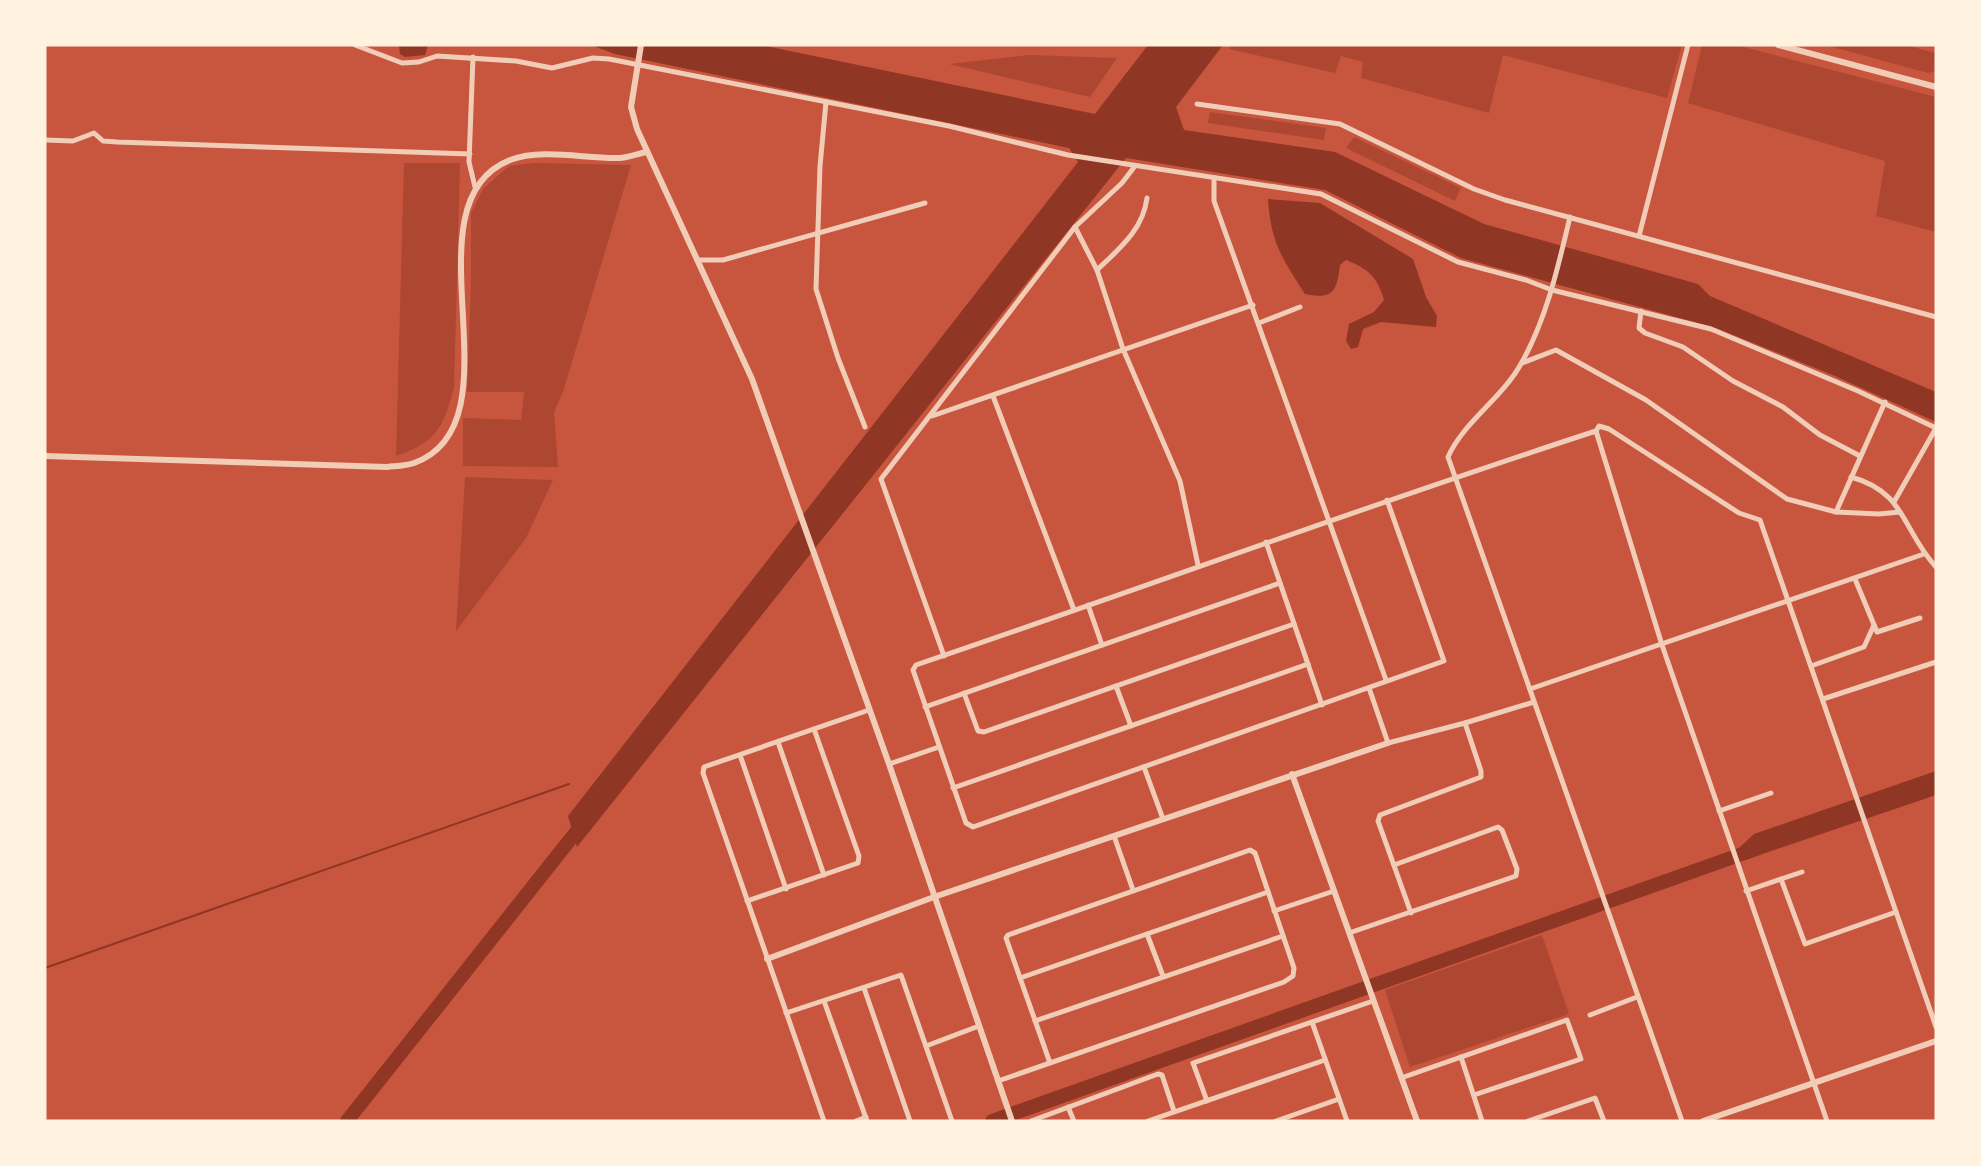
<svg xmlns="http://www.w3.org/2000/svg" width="1981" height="1166" viewBox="0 0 1981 1166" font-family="Overpass,sans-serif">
  <rect width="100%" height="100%" fill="#c8553d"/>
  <!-- green -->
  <g fill="#ae4732">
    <path d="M1232 45H1682L1667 98 1503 55 1489 113 1361 78 1363 62 1341 56 1335 73 1229 49Z"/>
    <path d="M1702 45H1736L1936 97V232L1876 216 1885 161 1688 103Z"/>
    <path d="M1825 45H1905L1936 53 1935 71 1928 73Z"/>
    <path d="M1029 55 1117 58 1090 97 949 64Z"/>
    <path d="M1210 112 1326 128 1324 140 1208 123Z"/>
    <path d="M1354 137 1461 188 1455 201 1346 148Z"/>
    <path d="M404 163H460L454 388C442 429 438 441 396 456Z"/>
    <path d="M534 163 631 165 563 392 554 412 558 467 463 466V418L521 420 524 392H467L471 285V213L483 189 509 166Z"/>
    <path d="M465 477 553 480 526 538 456 631Z"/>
    <path d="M1542 935 1569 1014 1410 1067 1385 990Z"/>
  </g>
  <!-- water -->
  <g fill="#8f3625">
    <path d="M428 45 425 55 405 57 400 54 399 45Z"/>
    <path d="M591 45H761L1095 114 1148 45H1223L1176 107 1184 130 1335 152 1484 224 1698 284 1710 296 1936 392V422L1835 376 1716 328 1461 258 1325 190 1126 158 577 847 568 816 1078 162 1069 148 615 54Z"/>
    <path d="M1268 199 1320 203 1413 259 1426 297 1437 316 1436 327 1381 322 1363 329 1358 347 1351 349 1346 341 1349 324 1374 312 1384 300C1377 277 1369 269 1346 260L1340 265C1337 291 1333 300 1305 294 1282 258 1271 243 1268 199Z"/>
    <path d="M1936 771V795L1742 861 1737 850 1754 834Z"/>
  </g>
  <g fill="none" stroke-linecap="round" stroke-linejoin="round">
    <!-- stream -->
    <path stroke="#8f3625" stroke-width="2" d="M45 968 569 784"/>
    <!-- river -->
    <g stroke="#8f3625" stroke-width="14">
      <path d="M347 1121 584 822"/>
      <path d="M992 1121 1756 849"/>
    </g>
    <!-- minor -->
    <g stroke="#f1ccb7" stroke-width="5">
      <path d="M355 45 402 63 419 62 437 56 516 61 552 68 593 58 609 59 949 126 1068 155 1321 194 1458 262 1526 280 1552 290 1711 329 1858 391 1936 428"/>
      <path d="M473 57 469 162 475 187"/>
      <path d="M826 102 820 166 816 289 838 358 865 427"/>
      <path d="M1197 104 1340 124 1474 189 1505 200 1936 317"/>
      <path d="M45 140 73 141 94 133 103 141 117 142 470 154"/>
      <path d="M1214 178V201L1386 680"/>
      <path d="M1570 217C1558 267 1547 317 1522 362 1503 398 1464 421 1448 457L1682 1121"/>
      <path d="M1075 227 1097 270 1123 349 1180 481 1198 565"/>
      <path d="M1639 236 1688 45"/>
      <path d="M697 260H723L925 203"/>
      <path d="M1097 270C1119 249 1143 230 1147 198"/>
      <path d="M1641 311 1639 328 1645 333 1683 347 1733 381 1783 407 1820 435 1860 456"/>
      <path d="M1259 323 1300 307"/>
      <path d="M1522 363 1556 350 1646 400 1787 499 1836 512 1879 514 1900 512"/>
      <path d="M993 396 1074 610"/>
      <path d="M932 416 1253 305"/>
      <path d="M1596 431 1662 645 1827 1121"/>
      <path d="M1851 477C1906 492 1902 530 1936 567"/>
      <path d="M1387 500 1444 661 973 827 966 823 913 670 916 665C1143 588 1368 505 1596 431L1599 426 1609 429 1739 513 1760 520 1936 1027"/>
      <path d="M1894 502 1936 428"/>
      <path d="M1836 512 1885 402"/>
      <path d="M1266 542 1322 705"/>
      <path d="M1855 579 1877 632 1920 618"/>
      <path d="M1088 605 1102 645"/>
      <path d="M944 656 881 479 1075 227 1122 183 1135 166"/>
      <path d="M1811 666 1864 647 1874 625"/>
      <path d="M1116 686 1131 726"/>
      <path d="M1369 688 1388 743 1465 723 1481 771V777L1380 815 1378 821 1411 913"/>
      <path d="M1530 689 1924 554"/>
      <path d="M964 693 978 731 984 732 1294 624"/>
      <path d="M1823 699 1936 662"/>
      <path d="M925 707 1280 583"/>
      <path d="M1465 723 1534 702"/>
      <path d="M778 742 824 875"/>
      <path d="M740 755 786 889"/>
      <path d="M889 764 939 747"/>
      <path d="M1144 767 1163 819"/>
      <path d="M953 788 1308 664"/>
      <path d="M1719 811 1771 793"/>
      <path d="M1114 836 1133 890"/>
      <path d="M1781 879 1802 872"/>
      <path d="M1746 891 1781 879 1805 944 1896 912"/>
      <path d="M747 901 858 863 859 856 814 729"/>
      <path d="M1274 911 1334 891"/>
      <path d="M1349 933 1516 876 1517 869 1502 830 1498 827 1394 865"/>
      <path d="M1147 934 1163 976"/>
      <path d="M1020 978 1268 892"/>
      <path d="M864 988 910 1121"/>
      <path d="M824 1001 867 1121"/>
      <path d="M786 1013 901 975 952 1121"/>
      <path d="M1590 1015 1637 997"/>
      <path d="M1035 1021 1283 936"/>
      <path d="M1312 1022 1347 1121"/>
      <path d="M926 1046 979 1026"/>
      <path d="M1461 1057 1482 1121"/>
      <path d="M1401 1078 1567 1020 1581 1059 1474 1095"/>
      <path d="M998 1081C1093 1048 1189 1015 1284 982L1293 976 1294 968 1255 853 1250 850 1008 935 1006 938 1050 1063"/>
      <path d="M1207 1101 1193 1063 1373 1001"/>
      <path d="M1068 1107 1074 1121"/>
      <path d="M824 1121 703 773 704 767 869 710"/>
      <path d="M856 1121 866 1117"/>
      <path d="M1031 1121 1158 1074 1162 1075 1174 1111"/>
      <path d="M1148 1121 1325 1060"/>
      <path d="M1276 1121 1339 1099"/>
      <path d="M1528 1121 1595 1098 1604 1121"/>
    </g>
    <!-- tertiary -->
    <g stroke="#f1ccb7" stroke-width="6">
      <path d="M641 45 631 107 637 129 752 379 889 764 1012 1121"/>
      <path d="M1778 45 1936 87"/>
      <path d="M45 456 387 467C396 466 406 466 414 463 525 423 401 203 510 160 543 148 585 159 619 158 628 158 637 154 646 152"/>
      <path d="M1292 774 1417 1121"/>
      <path d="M767 959 934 897 1388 743"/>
      <path d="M1703 1121 1936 1041"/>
    </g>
  </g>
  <!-- border -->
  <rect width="1981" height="1166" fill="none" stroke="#fff3e0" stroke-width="93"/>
</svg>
